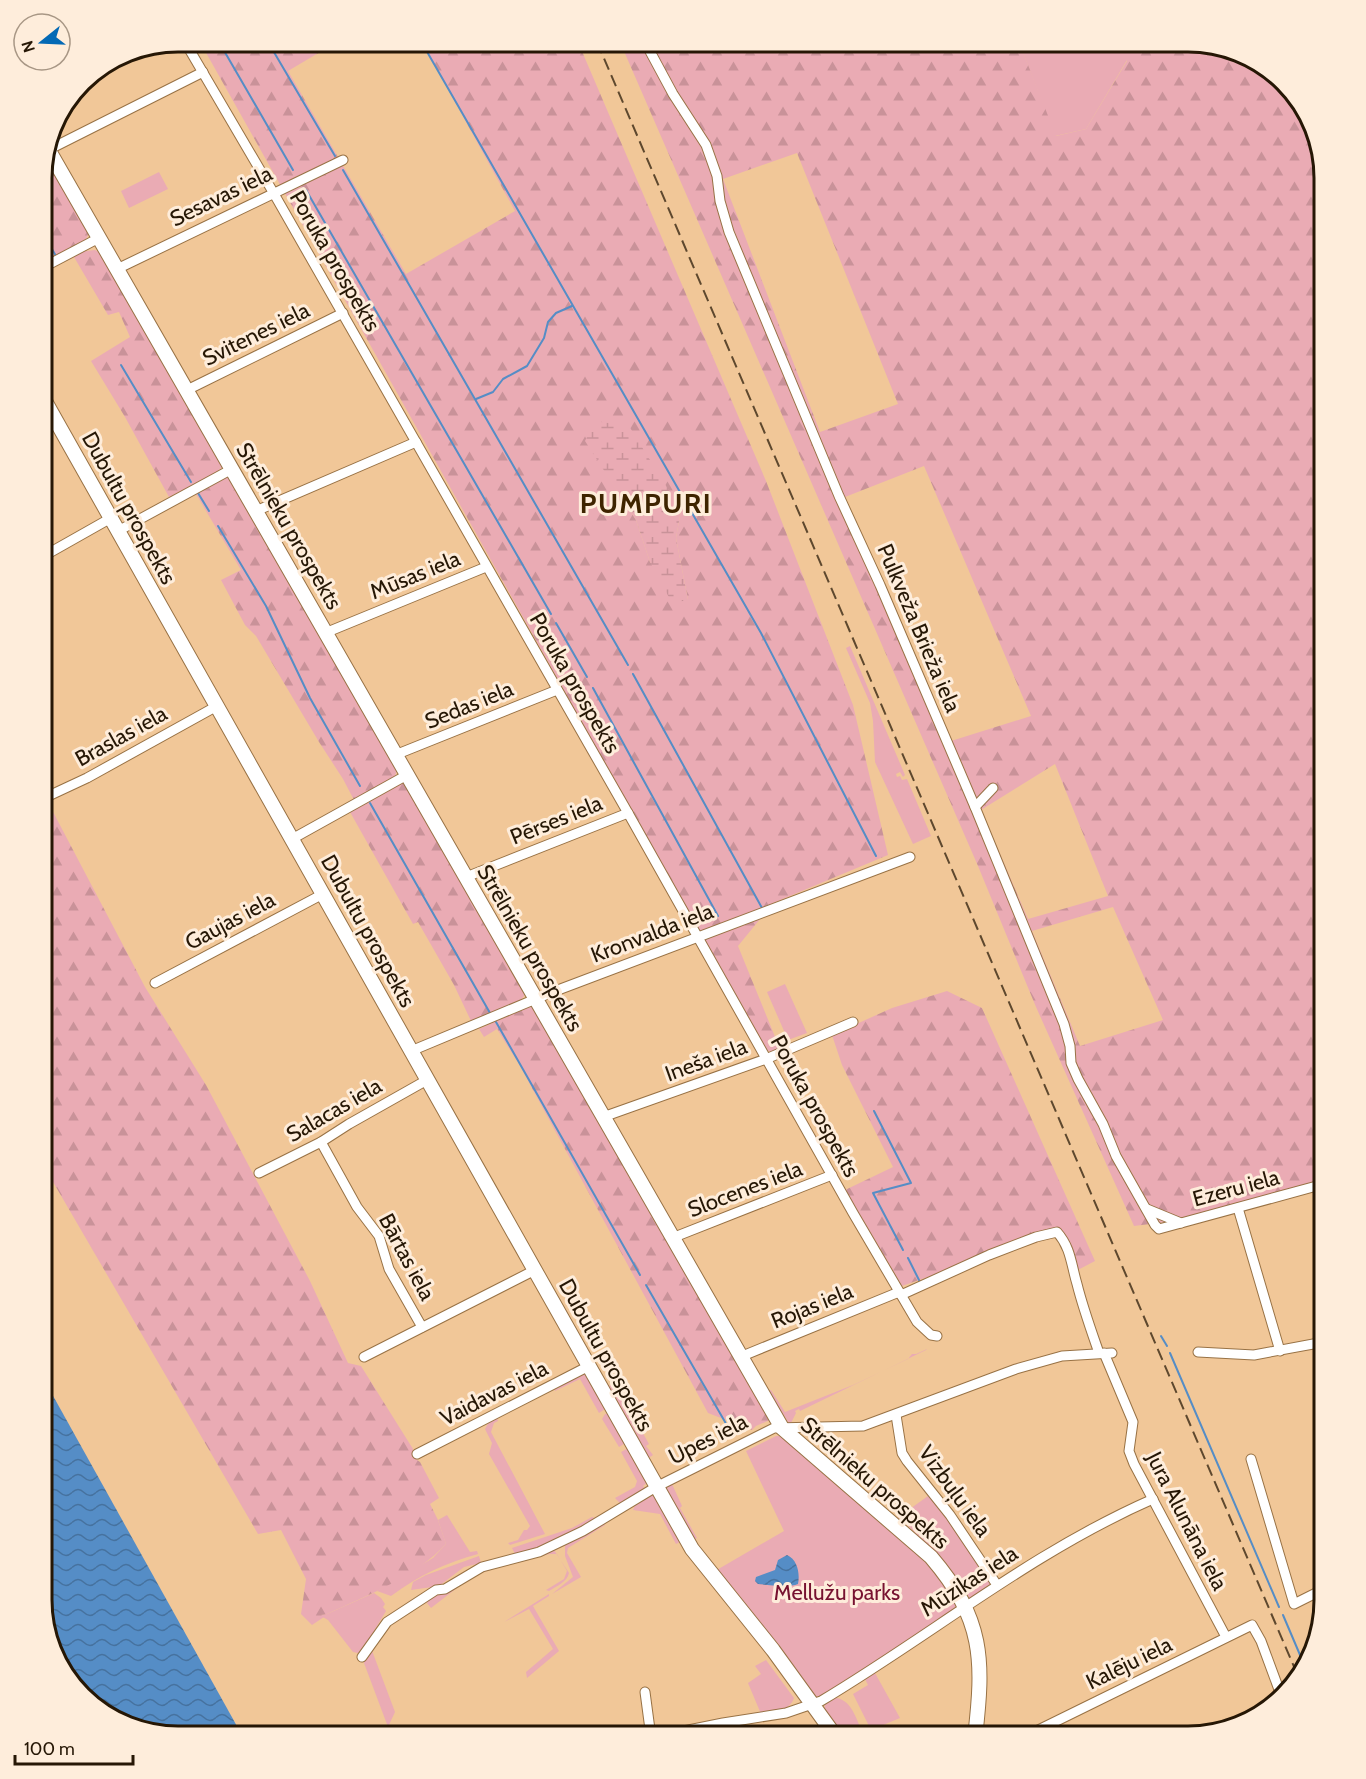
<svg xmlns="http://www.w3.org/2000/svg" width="1366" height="1779" viewBox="0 0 1366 1779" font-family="Cabin,sans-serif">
  <defs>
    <pattern id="forest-firs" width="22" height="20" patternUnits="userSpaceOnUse" patternTransform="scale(1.5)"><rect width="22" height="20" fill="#eaabb4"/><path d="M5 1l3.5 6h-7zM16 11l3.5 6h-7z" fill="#c99299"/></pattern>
    <pattern id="wetland-marsh" width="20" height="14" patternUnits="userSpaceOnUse" patternTransform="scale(1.5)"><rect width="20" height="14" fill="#eaabb4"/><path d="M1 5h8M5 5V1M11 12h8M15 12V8" fill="none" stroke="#c99299"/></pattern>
    <pattern id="water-waves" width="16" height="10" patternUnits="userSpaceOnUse" patternTransform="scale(1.5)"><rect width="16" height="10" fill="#558dc6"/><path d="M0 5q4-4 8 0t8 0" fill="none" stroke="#46729f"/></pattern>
  </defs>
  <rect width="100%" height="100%" fill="#f1c798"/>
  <!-- green -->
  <g fill="#eaabb4">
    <path d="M1019 42H1115L1127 60 1086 129 1055 136Z"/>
    <path d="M159 172 168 189 129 208 121 191Z"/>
    <path d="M850 646 905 775 903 777 900 772 896 774 897 777 900 776 902 780 907 779 931 836 913 844 875 762 873 721 870 703 846 648Z"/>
    <path d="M785 984 807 1033 788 1040 767 992Z"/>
    <path d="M927 1349 926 1350 800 1411 799 1409 795 1411 796 1413 790 1425 769 1391 771 1390 785 1412 853 1385 908 1359 912 1354H916Z"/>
    <path d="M586 1373 607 1405 605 1409 599 1413 580 1379 555 1391 554 1388 576 1376Z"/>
    <path d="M616 1383 622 1393 619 1395 621 1400 625 1398 628 1404 630 1402 634 1409 631 1412 649 1444 646 1446 653 1455 647 1459 606 1387Z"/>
    <path d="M611 1413 627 1442 619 1447 602 1419 605 1414Z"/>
    <path d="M497 1418 498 1421 494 1423 491 1432 545 1534 510 1545 508 1543 518 1540 524 1530H527L530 1526 489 1454 492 1443 485 1429 489 1422Z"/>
    <path d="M776 1436H784L927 1559 942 1578 957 1604 954 1610 842 1685 818 1697 811 1694 715 1571 784 1531 746 1451Z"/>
    <path d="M630 1447 648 1482 643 1486 646 1490 621 1504 615 1498 635 1487 637 1481 621 1452Z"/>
    <path d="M905 1465 934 1500 990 1579V1584L970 1599 943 1560 903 1521 900 1518 896 1519 928 1496Z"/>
    <path d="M672 1484 682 1506 680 1508 697 1538 693 1540 665 1488Z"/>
    <path d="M653 1495 680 1542 676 1544 660 1514 633 1510 636 1503Z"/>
    <path d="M447 1515 470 1552 477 1551 478 1554C445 1563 420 1575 391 1596L377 1591 433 1558 446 1544 438 1520Z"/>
    <path d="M592 1517 597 1519 537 1551 535 1548 516 1556 512 1548 572 1528Z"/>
    <path d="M604 1523 605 1525 568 1548 567 1553 581 1577 552 1594 573 1577 565 1556V1545Z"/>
    <path d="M554 1550 569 1573C567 1582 557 1586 549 1591L546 1590 564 1579 567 1571 557 1554H549L475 1574 431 1608 427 1603C440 1578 527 1558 554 1550Z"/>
    <path d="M479 1556 481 1563 464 1567 439 1586 411 1590 413 1582 426 1575Z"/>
    <path d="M374 1593 381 1598 385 1604 383 1607 386 1611 374 1631 375 1634 363 1650 358 1653 353 1652 328 1620 319 1615 327 1614Z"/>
    <path d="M549 1594V1596L533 1606 559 1651 527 1678 526 1672 553 1649 529 1609 504 1622Z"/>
    <path d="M371 1648 395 1712 388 1727 364 1663 365 1657Z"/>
    <path d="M766 1660 794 1698C789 1712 774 1711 761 1714L748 1683 761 1674 755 1666Z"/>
    <path d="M882 1667 875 1673 900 1718 871 1730 853 1694 868 1685 864 1677Z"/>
    <path d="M836 1698C853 1700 858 1724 864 1737H843L824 1713 825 1704Z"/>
  </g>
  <!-- forest -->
  <g fill="url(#forest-firs)" fill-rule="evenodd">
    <path d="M200 42H337L288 71 406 274 515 211 422 42H578L766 481 853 705 888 855 766 906 765 913 738 946 780 1049 772 1052 766 1050 756 1032ZM586 441 681 510 676 538 688 600 650 562 636 520Z"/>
    <path d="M620 42H1019L1056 136 1086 129 1127 61 1115 42H1196L1255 60 1301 103 1324 179V1180L1190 1219 1134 1226 1036 1007 978 866ZM797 153 898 404 820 432 723 179ZM924 466 1031 716 951 741 845 497ZM1055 764 1108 896 1028 919 981 810ZM1113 907 1163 1020 1080 1046 1032 931Z"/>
    <path d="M46 155 88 227V235L85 241 42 265V169Z"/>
    <path d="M95 250 104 255 224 465 215 474 169 497 125 417 91 361 130 337 119 312 108 315 74 257 79 252Z"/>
    <path d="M226 476 232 477 398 767 395 776 391 780 354 800 343 779 319 742 256 636 245 625 221 580 241 570 196 494V491Z"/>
    <path d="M403 783 406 784 524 989V996L519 1002 471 1021 454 985 418 922 413 924 350 812 395 786Z"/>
    <path d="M42 786 47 792 51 808 145 987 206 1085 310 1281 348 1363 361 1366 413 1449V1457L420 1462 439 1498 430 1504 438 1520 446 1544C417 1576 366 1596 327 1614L321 1615 324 1617 312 1625 301 1614 306 1579 281 1530 258 1534 42 1163Z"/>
    <path d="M947 991 982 1008 1095 1261 1074 1272 1056 1232 902 1286 845 1190 893 1167 842 1065 832 1035 892 1008Z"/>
    <path d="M530 1006 534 1009 770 1420 756 1426 752 1430 708 1413 520 1066 497 1029 484 1037 479 1029Z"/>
  </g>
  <!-- wetland -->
  <path fill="url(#wetland-marsh)" d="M594 421 629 426 681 510 676 538 688 600 672 603 650 562 636 520 585 441Z"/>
  <!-- water -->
  <g fill="url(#water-waves)">
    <path d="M42 1376 243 1737H178L111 1719 65 1676 42 1600Z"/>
    <path d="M787 1555C798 1560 800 1574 798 1584 789 1588 769 1585 758 1584L755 1581 756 1577 775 1570 778 1560Z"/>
  </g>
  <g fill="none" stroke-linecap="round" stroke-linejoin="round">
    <!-- stream -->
    <g stroke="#558dc6" stroke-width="2">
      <path d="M219 42 293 170"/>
      <path d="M268 42 335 156"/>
      <path d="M422 43 761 633 876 856"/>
      <path d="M343 170 628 665"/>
      <path d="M306 190 551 614"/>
      <path d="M42 232 56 256"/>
      <path d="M121 365 191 482"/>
      <path d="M476 399 493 392 503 379 527 366 544 338 548 322 556 313 572 306"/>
      <path d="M198 493 209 511"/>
      <path d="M218 526 266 606 310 698 360 786"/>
      <path d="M556 623 587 677"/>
      <path d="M633 674 762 908"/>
      <path d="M593 688 718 916"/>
      <path d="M370 803 490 1013"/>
      <path d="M496 1022 640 1275"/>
      <path d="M874 1111 911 1183 873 1193 903 1250"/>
      <path d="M908 1258 920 1282"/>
      <path d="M646 1285 732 1434"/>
      <path d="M1161 1336 1167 1346"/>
      <path d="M1170 1353 1279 1607"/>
      <path d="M1283 1615 1306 1669"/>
    </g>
    <!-- street casing -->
    <g stroke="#987245" stroke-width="11">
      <g id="street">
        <path d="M185 42 273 192 628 813 853 1213 917 1322 931 1335 937 1336"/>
        <path d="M645 42 673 94 706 145 717 176 720 201 729 232 839 496 880 585 975 807 1064 1024 1070 1046 1071 1063 1078 1079 1103 1124 1116 1156 1155 1225 1159 1229 1324 1184"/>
        <path d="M48 150 203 72"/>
        <path d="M42 268 99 238"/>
        <path d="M117 269 343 160"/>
        <path d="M187 390 343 313"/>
        <path d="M256 511 416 442"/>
        <path d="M118 531 232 469"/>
        <path d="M42 557 111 518"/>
        <path d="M325 633 486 567"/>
        <path d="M395 755 557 690"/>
        <path d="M42 799 87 778 217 706"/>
        <path d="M975 807 993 788"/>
        <path d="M292 839 407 775"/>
        <path d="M466 877 628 813"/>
        <path d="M155 983 323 894"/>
        <path d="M411 1051 550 993 910 857"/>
        <path d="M603 1117 766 1059 853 1022"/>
        <path d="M321 1142 357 1207 379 1236 389 1269 422 1327"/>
        <path d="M259 1173 321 1142 349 1124 427 1080"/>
        <path d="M1238 1208 1280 1351"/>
        <path d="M1147 1209 1181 1223"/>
        <path d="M672 1238 832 1175"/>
        <path d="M901 1295 989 1255 1036 1237 1057 1232C1071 1248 1071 1264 1077 1284 1083 1308 1091 1330 1099 1353"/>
        <path d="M1198 1352 1254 1355 1324 1342"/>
        <path d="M1104 1353 1133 1422 1129 1451 1134 1464 1226 1637"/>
        <path d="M364 1357 535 1270"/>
        <path d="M740 1357 899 1292"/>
        <path d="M896 1415 902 1453 907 1461 950 1515 997 1585"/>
        <path d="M417 1454 589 1366"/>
        <path d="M1251 1459 1294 1604 1324 1589"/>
        <path d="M362 1657 387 1622 436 1590 445 1589 482 1567 539 1552 583 1531 656 1487 774 1428 863 1426 1016 1369 1062 1356 1112 1353"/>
        <path d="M645 1692 651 1737"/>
        <path d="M433 1733 507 1737"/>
        <path d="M511 1737 603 1731 646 1735 651 1737"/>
        <path d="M654 1737 723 1723 786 1713 821 1701C933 1634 1032 1552 1153 1499"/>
        <path d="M1024 1737 1252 1625 1261 1641 1281 1695"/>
      </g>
    </g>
    <!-- primary casing -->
    <g stroke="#987245" stroke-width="16">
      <g id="primary">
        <path d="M48 149 782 1428 931 1557C984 1619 984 1660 975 1737"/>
        <path d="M42 396 692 1549 773 1650 836 1737"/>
      </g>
    </g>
    <!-- street -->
    <use href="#street" stroke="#fff" stroke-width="9"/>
    <!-- primary -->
    <use href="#primary" stroke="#fff" stroke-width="14"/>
    <!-- rail -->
    <path stroke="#5e482e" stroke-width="2" stroke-dasharray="12 6" stroke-linecap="butt" d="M597 42 1298 1676"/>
  </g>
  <g text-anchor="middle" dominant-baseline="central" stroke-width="6" stroke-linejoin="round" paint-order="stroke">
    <!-- street labels -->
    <g font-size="22" fill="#261705" stroke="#feeddb">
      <text transform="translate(221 196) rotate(-26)">Sesavas iela</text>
      <text transform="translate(335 261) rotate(60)">Poruka prospekts</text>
      <text transform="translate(256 334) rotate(-26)">Svitenes iela</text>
      <text transform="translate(129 508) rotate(61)">Dubultu prospekts</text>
      <text transform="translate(289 526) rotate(60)">Strēlnieku prospekts</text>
      <text transform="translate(415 575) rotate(-22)">Mūsas iela</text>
      <text transform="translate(919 628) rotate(67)">Pulkveža Brieža iela</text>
      <text transform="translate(575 683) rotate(60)">Poruka prospekts</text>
      <text transform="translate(469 705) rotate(-22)">Sedas iela</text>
      <text transform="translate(121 736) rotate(-29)">Braslas iela</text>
      <text transform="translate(556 820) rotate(-22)">Pērses iela</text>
      <text transform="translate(230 921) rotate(-28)">Gaujas iela</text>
      <text transform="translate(368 931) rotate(61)">Dubultu prospekts</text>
      <text transform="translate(652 933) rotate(-21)">Kronvalda iela</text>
      <text transform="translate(530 948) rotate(60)">Strēlnieku prospekts</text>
      <text transform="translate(706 1060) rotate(-20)">Ineša iela</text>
      <text transform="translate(815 1106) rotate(61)">Poruka prospekts</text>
      <text transform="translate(334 1110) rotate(-30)">Salacas iela</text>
      <text transform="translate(1236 1188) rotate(-15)">Ezeru iela</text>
      <text transform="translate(745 1189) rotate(-21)">Slocenes iela</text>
      <text transform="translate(407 1257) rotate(62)">Bārtas iela</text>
      <text transform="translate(812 1306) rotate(-22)">Rojas iela</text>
      <text transform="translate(606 1355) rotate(61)">Dubultu prospekts</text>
      <text transform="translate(494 1393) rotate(-27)">Vaidavas iela</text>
      <text transform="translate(708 1439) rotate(-27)">Upes iela</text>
      <text transform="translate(875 1483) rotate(41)">Strēlnieku prospekts</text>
      <text transform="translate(955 1491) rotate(54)">Vizbuļu iela</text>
      <text transform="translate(1187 1521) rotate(63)">Jura Alunāna iela</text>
      <text transform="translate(969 1581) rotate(-33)">Mūzikas iela</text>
      <text transform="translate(1129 1663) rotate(-26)">Kalēju iela</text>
    </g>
    <!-- park labels -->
    <g font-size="22" fill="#771230" stroke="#feeddb">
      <text x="837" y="1592">Mellužu parks</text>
    </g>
    <!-- district labels -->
    <g font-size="28" font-weight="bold" letter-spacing="1.5" fill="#3e2400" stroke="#feeddb">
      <text x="646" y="503">PUMPURI</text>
    </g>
  </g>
  <!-- crop -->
  <path d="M0 0H1366V1779H0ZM178 52H1188A126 126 0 0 1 1314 178V1600A126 126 0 0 1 1188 1726H178A126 126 0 0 1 52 1600V178A126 126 0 0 1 178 52Z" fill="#feeddb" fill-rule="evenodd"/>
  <path fill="none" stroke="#261705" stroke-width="3" d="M178 52H1188A126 126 0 0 1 1314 178V1600A126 126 0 0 1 1188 1726H178A126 126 0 0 1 52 1600V178A126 126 0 0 1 178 52Z"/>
  <!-- north arrow -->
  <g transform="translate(42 42) rotate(252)"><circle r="28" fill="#feeddb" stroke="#a89785" stroke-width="1.5"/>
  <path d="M0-4.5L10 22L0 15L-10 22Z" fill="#0369b5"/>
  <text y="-9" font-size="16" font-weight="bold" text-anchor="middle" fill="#261705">N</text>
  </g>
  <!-- scale -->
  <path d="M15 1755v9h118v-9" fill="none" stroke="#261705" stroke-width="3"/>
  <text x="24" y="1755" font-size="18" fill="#261705" stroke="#feeddb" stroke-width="4.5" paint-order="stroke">100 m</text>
</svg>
